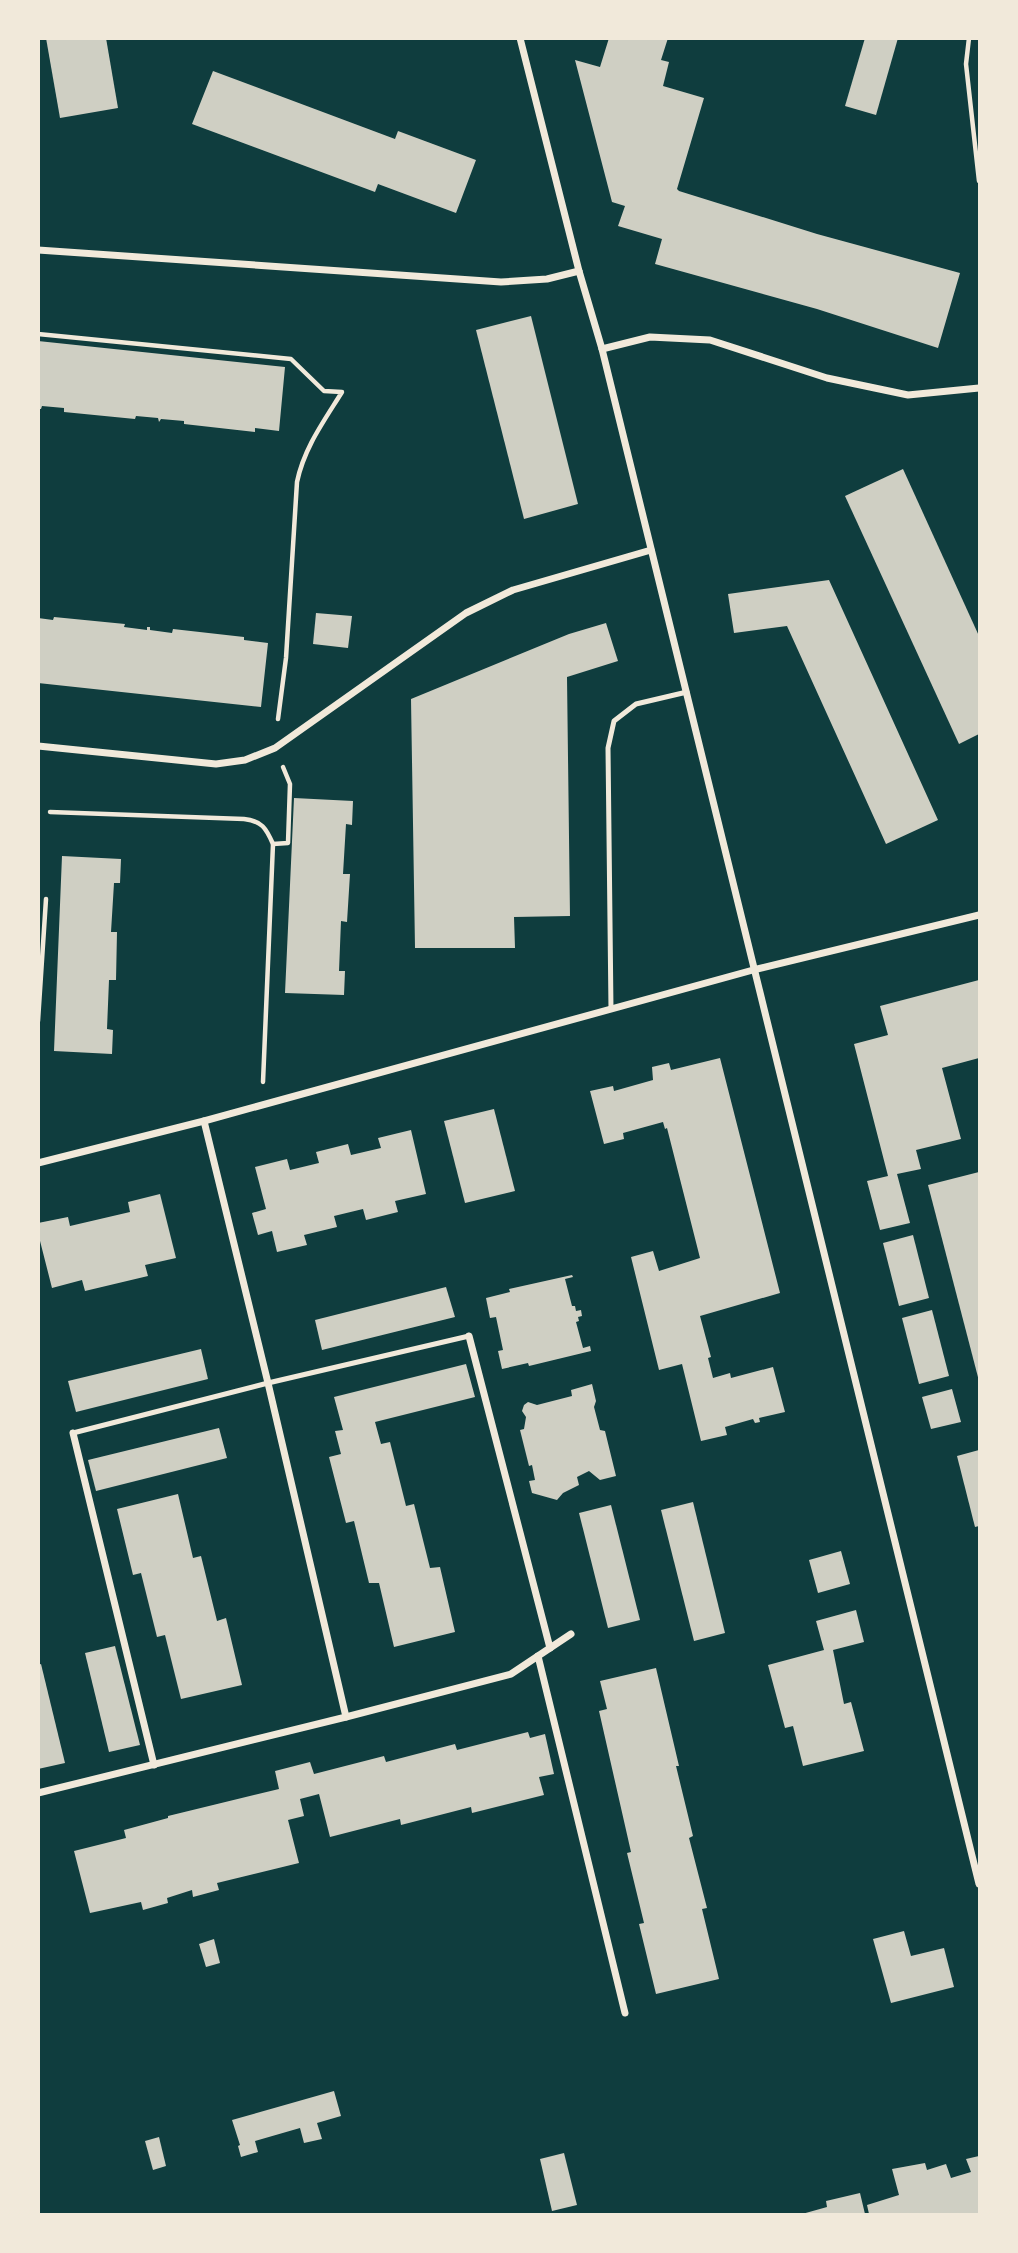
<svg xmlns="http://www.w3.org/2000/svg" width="1018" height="2253" viewBox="0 0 1018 2253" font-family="Commissioner,sans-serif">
  <rect width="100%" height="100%" fill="#0f3d3e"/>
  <!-- building -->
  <g fill="#cfcfc3">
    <path d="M46 38H106L118 108 60 118Z"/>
    <path d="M609 38H668L661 60 669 62 663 86 704 98 677 189 679 191 817 234 960 273 938 348 817 309 655 264 662 239 618 226 625 206 612 202 575 60 600 67Z"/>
    <path d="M865 38H898L876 115 845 106Z"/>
    <path d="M213 71 395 139 398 131 476 160 456 213 378 184 375 192 192 124Z"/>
    <path d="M531 316 578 504 524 519 476 330Z"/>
    <path d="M38 341 285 367 279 431 255 428V432L184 424V421L161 419 159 422 158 418 136 416 135 419 64 412V408L42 406 41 409H39Z"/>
    <path d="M903 469 979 636V734L959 744 845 496Z"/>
    <path d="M829 580 938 820 886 844 787 626 734 633 728 594Z"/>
    <path d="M316 613 352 616 348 648 313 644Z"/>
    <path d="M54 617 125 624 124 627 147 630V627H150V630L172 633 173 629 244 637V640L268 643 261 707 38 683V618L53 620Z"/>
    <path d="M606 623 618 661 567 677 570 916 514 917 515 948H415L411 699 569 634Z"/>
    <path d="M294 798 353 801 352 825 346 824 343 874H350L347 922 341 921 339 971H345L344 995 285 993Z"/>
    <path d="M62 856 121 859 120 883H114L111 932H117L116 980H109L107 1029 113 1030 112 1054 54 1051Z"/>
    <path d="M979 980V1058L942 1068 961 1139 916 1150 921 1169 897 1174 910 1223 880 1230 867 1181 888 1176 854 1044 888 1035 880 1006Z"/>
    <path d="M720 1058 780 1293 700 1316 711 1357 708 1358 713 1378 730 1373 731 1378 773 1367 785 1412 759 1418 760 1422 755 1423 753 1419 725 1427 727 1435 701 1441 682 1364 659 1370 631 1257 653 1251 659 1271 700 1258 667 1128 665 1129 663 1122 623 1133 624 1139 604 1144 590 1091 613 1086 614 1091 653 1080 652 1067 669 1063 671 1070Z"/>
    <path d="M494 1109 515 1191 465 1203 444 1121Z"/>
    <path d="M411 1130 426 1194 395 1201 398 1212 366 1220 363 1209 334 1216 337 1227 304 1235 307 1245 277 1252 272 1231 258 1235 252 1213 266 1209 255 1167 287 1159 290 1170 319 1163 316 1152 348 1144 351 1155 381 1148 378 1138Z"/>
    <path d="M979 1172V1381L928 1185Z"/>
    <path d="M160 1194 176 1258 145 1265 148 1276 85 1291 82 1280 52 1288 38 1233V1223L68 1217 70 1226 130 1212 128 1202Z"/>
    <path d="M913 1235 929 1298 899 1306 883 1243Z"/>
    <path d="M572 1275 573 1277 565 1279 572 1306H575L576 1311 581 1310 582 1316 578 1317 579 1321 576 1322 583 1348 590 1346 591 1351 529 1366 528 1363 502 1369 498 1351 503 1350 496 1317 490 1318 486 1298 510 1292 509 1289Z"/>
    <path d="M446 1287 455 1317 322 1350 315 1320Z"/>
    <path d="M932 1310 949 1376 919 1384 902 1318Z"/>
    <path d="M201 1349 208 1379 76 1412 68 1381Z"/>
    <path d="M466 1364 475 1397 375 1422 381 1444 390 1442 406 1506 414 1504 430 1568 440 1567 455 1632 394 1647 379 1583H369L354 1521 346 1523 329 1457 341 1454 335 1431 343 1430 334 1397Z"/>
    <path d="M592 1384 596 1401 594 1407 600 1430 605 1431 616 1476 600 1480 589 1471 577 1477 579 1485 563 1493 557 1500 532 1493 529 1481 535 1480 532 1465 529 1466 520 1430 524 1429 526 1417 522 1411 524 1405 528 1402 537 1405 572 1396 571 1390Z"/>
    <path d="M952 1389 961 1422 931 1429 922 1397Z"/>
    <path d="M219 1428 227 1458 96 1491 88 1460Z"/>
    <path d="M979 1450V1526L975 1527 957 1456Z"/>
    <path d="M178 1494 193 1558 201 1556 217 1621 226 1618 242 1685 181 1699 165 1635 157 1637 141 1573 133 1575 117 1509Z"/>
    <path d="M693 1502 725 1633 694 1641 661 1510Z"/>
    <path d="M611 1505 640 1620 608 1628 579 1513Z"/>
    <path d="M841 1551 850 1584 818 1593 809 1560Z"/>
    <path d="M856 1610 864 1642 833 1650 844 1704 851 1702 864 1751 803 1766 793 1726 785 1728 768 1665 824 1650 816 1621Z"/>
    <path d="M115 1646 140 1745 109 1752 85 1653Z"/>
    <path d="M41 1664 65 1763 38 1769V1665Z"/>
    <path d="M656 1668 679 1766H676L693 1836 689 1838 707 1908 702 1909 719 1979 656 1994 639 1924 644 1923 627 1853 631 1852 599 1711 607 1709 600 1681Z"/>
    <path d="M528 1732 530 1738 545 1734 554 1774 539 1777 544 1795 472 1813 471 1807 401 1825 400 1819 330 1837 319 1794 300 1799 304 1816 288 1820 299 1863 217 1883 219 1890 193 1897 192 1890 167 1898 168 1903 143 1910 141 1902 90 1913 74 1851 126 1838 124 1830 168 1818V1816L279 1789 275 1771 310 1762 314 1774 384 1756 386 1762 455 1744 457 1750Z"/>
    <path d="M904 1931 911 1956 944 1948 954 1987 891 2003 873 1939Z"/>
    <path d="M214 1939 220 1963 206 1967 199 1944Z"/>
    <path d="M334 2091 341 2116 317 2123 322 2139 304 2143 300 2128 255 2141 258 2152 241 2157 238 2146 240 2145 232 2120Z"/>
    <path d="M159 2137 166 2166 153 2170 145 2141Z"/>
    <path d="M564 2153 577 2205 552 2211 540 2159Z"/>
    <path d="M979 2156V2214H869L867 2205 899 2195 892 2169 925 2163 927 2170 946 2164 951 2178 971 2172 966 2159Z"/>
    <path d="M860 2193 865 2214H802L827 2207 826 2201Z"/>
  </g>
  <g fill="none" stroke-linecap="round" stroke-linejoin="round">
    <!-- path -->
    <g stroke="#f1e9da" stroke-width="4.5">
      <path d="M969 38 966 64 979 181"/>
      <path d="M38 334 291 359 324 391 342 392C324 421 304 448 297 482L286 658 278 719"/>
      <path d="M50 812 244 819C262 821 266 828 273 844L263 1082"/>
      <path d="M273 844 288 843 290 784 283 767"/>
      <path d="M38 1021 46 899"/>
    </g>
    <!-- service -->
    <g stroke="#f1e9da" stroke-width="5">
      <path d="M611 1009 608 748 614 721 636 704 687 692"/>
      <path d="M73 1433 268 1383 469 1336"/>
    </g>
    <!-- minor -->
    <g stroke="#f1e9da" stroke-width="7">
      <path d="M520 38 579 271 602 349 979 1884"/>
      <path d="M38 250 501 282 547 279 579 271"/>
      <path d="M602 349 650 337 710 340 827 378 908 395 979 388"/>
      <path d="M38 746 216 764 245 760 275 748 466 613 513 590 651 550"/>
      <path d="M38 1163 204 1121 753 970 979 915"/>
      <path d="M469 1336 550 1648"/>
      <path d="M73 1433 154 1765"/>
      <path d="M538 1656 625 2013"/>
      <path d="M346 1717 511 1674 571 1634"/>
      <path d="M38 1793 346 1717 268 1383 204 1121"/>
    </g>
  </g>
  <!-- border -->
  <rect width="1018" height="2253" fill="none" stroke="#f1e9da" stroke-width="80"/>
</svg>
